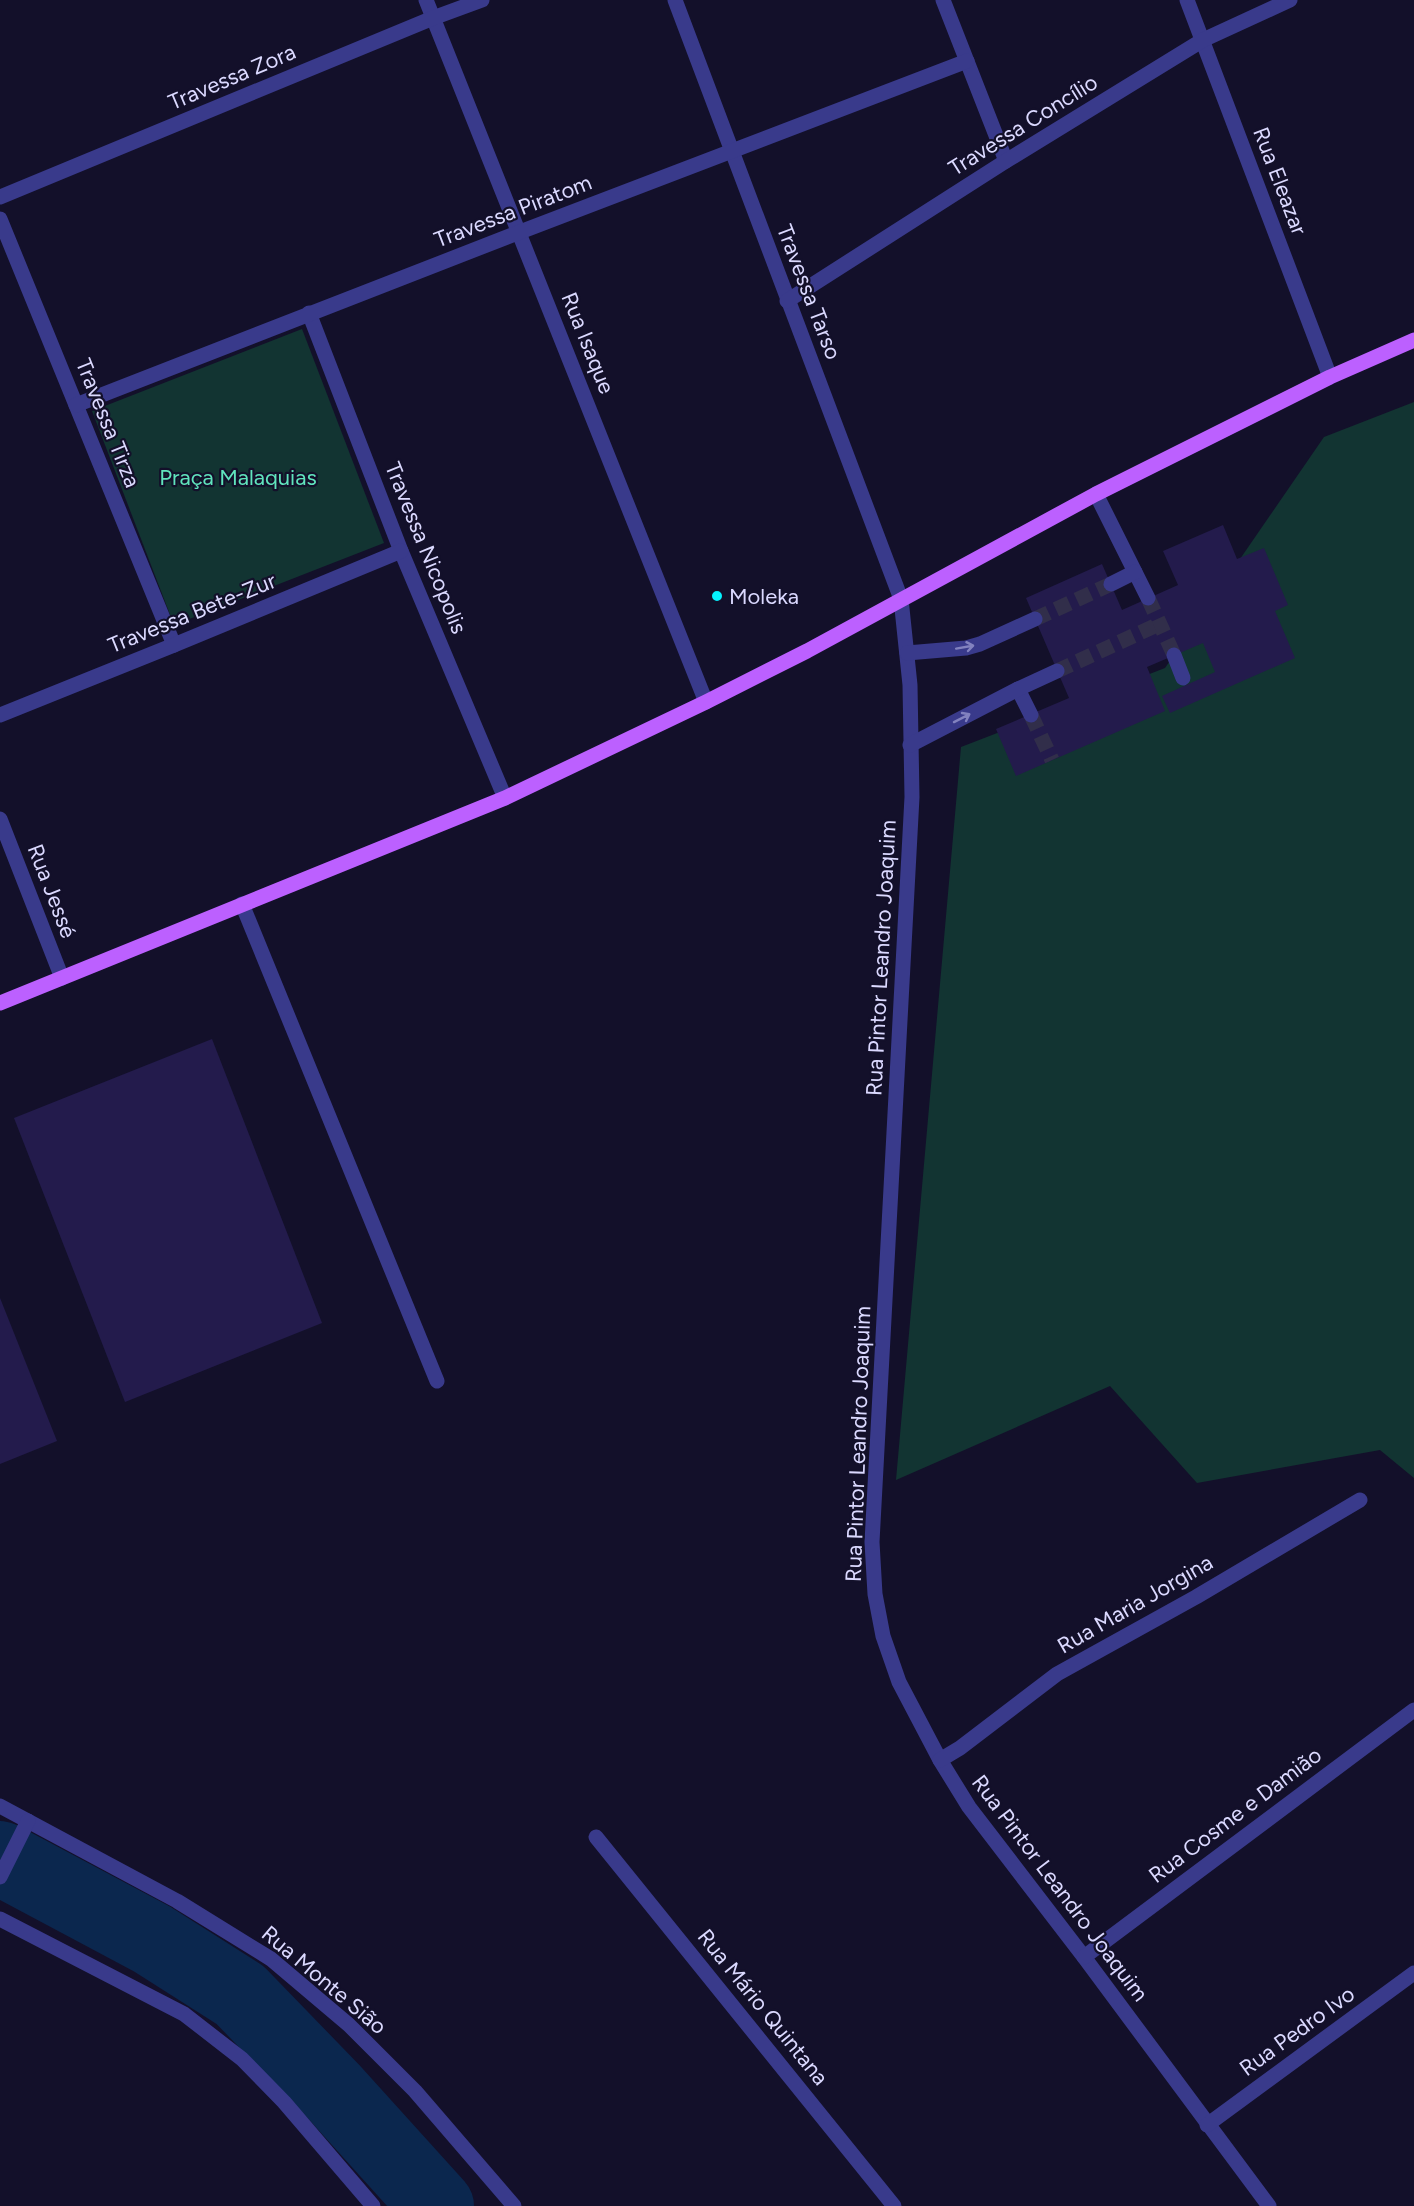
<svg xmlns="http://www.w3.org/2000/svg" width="1414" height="2206" viewBox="0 0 1414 2206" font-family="Figtree,sans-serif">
  <rect width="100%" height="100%" fill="#13102a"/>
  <!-- green -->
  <g fill="#123432">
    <path d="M302 329 384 543 174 625 92 411Z"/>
    <path d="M1414 402V1478L1380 1450 1197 1483 1110 1386 896 1480 961 747 1165 668 1324 437Z"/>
  </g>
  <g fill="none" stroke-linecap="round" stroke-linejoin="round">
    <!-- river -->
    <path stroke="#0b274e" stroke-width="74" d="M0 1858 152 1939 240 1995 333 2091 437 2206"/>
  </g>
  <!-- building -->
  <g fill="#231b4c">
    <path d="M1223 525 1237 559 1264 548 1288 605 1275 611 1295 658 1170 713 1162 696 1215 672 1203 643 1147 667 1165 711 1016 776 996 729 1069 698 1026 598 1102 564 1122 610 1178 585 1163 551Z"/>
    <path d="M212 1039 322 1323 125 1402 14 1118Z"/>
    <path d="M0 1298 57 1441 0 1464Z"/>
  </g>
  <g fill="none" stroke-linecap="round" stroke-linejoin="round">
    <!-- minor-tunnel -->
    <g stroke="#312e4a" stroke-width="15" stroke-dasharray="15 8" stroke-linecap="butt">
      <path d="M1148 598 1174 655"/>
      <path d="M1035 619 1111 584"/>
      <path d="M1057 671 1159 624"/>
      <path d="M1031 715 1052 760"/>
    </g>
    <!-- minor -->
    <g stroke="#393a8b" stroke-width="15">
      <path d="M426 0 706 702"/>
      <path d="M675 0 901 599 910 685 912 797 872 1542 875 1594 883 1636 899 1682 940 1760 969 1807 1084 1957 1269 2206"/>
      <path d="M943 0 1006 161"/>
      <path d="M1187 0 1330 377"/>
      <path d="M0 197 433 18 482 0"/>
      <path d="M0 219 174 645"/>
      <path d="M787 301 1006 161 1203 40 1290 0"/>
      <path d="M309 313 401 551 505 798"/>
      <path d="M76 405 520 232 967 61"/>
      <path d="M1096 494 1148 598"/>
      <path d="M1111 584 1135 572"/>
      <path d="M907 653 966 648 980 644 1035 619"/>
      <path d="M1174 655 1183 678"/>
      <path d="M1018 689 1031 715"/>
      <path d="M0 715 174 645 401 551"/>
      <path d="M910 745 1018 689 1057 671"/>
      <path d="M0 819 62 978"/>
      <path d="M242 904 437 1381"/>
      <path d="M940 1760 960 1748 1057 1674 1196 1597 1360 1500"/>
      <path d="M0 1806 177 1901 271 1959 349 2025 415 2091 514 2206"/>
      <path d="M596 1837 894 2206"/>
      <path d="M0 1877 28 1821"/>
      <path d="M0 1919 184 2014 242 2059 284 2102 373 2206"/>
      <path d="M1084 1957 1414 1710"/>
      <path d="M1207 2125 1414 1973"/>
    </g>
    <!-- major -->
    <path stroke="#bc60ff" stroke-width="15" d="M0 1003 505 798 706 702 807 651 1096 494 1330 377 1414 340"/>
  </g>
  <!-- one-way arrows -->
  <defs><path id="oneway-shaft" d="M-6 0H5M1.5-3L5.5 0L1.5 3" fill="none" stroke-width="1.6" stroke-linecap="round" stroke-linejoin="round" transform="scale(1.5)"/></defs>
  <g stroke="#8282bf">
    <use href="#oneway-shaft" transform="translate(965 647) rotate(-10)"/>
    <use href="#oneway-shaft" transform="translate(962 718) rotate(-27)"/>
  </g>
  <!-- markers -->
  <circle fill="#05f2ff" stroke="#13102a" stroke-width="2" cx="717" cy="596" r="6"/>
  <g text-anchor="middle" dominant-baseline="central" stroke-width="4.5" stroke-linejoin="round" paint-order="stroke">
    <!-- street labels -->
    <g font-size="22" fill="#dbd9ff" stroke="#13102a">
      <text transform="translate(232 77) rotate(-23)">Travessa Zora</text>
      <text transform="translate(1023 125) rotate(-32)">Travessa Concílio</text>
      <text transform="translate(1280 181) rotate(69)">Rua Eleazar</text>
      <text transform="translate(513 211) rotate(-21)">Travessa Piratom</text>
      <text transform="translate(809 292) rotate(69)">Travessa Tarso</text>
      <text transform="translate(588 343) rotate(68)">Rua Isaque</text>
      <text transform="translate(108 423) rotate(68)">Travessa Tirza</text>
      <text transform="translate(426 548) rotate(68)">Travessa Nicopolis</text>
      <text transform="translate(192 613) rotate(-22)">Travessa Bete-Zur</text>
      <text transform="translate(52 891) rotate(69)">Rua Jessé</text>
      <text transform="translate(881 958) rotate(-87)">Rua Pintor Leandro Joaquim</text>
      <text transform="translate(858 1444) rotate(-88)">Rua Pintor Leandro Joaquim</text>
      <text transform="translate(1135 1604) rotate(-30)">Rua Maria Jorgina</text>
      <text transform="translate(1235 1815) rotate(-37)">Rua Cosme e Damião</text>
      <text transform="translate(1060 1888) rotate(53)">Rua Pintor Leandro Joaquim</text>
      <text transform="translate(324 1980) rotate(40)">Rua Monte Sião</text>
      <text transform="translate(763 2007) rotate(51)">Rua Mário Quintana</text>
      <text transform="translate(1297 2031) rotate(-36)">Rua Pedro Ivo</text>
    </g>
    <!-- park labels -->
    <g font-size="22" fill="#60e4bd" stroke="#13102a">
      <text x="238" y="477">Praça Malaquias</text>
    </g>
    <!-- poi labels -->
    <g font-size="22" fill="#dbd9ff" stroke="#13102a" text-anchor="start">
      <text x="729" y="596">Moleka</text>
    </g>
  </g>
</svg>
